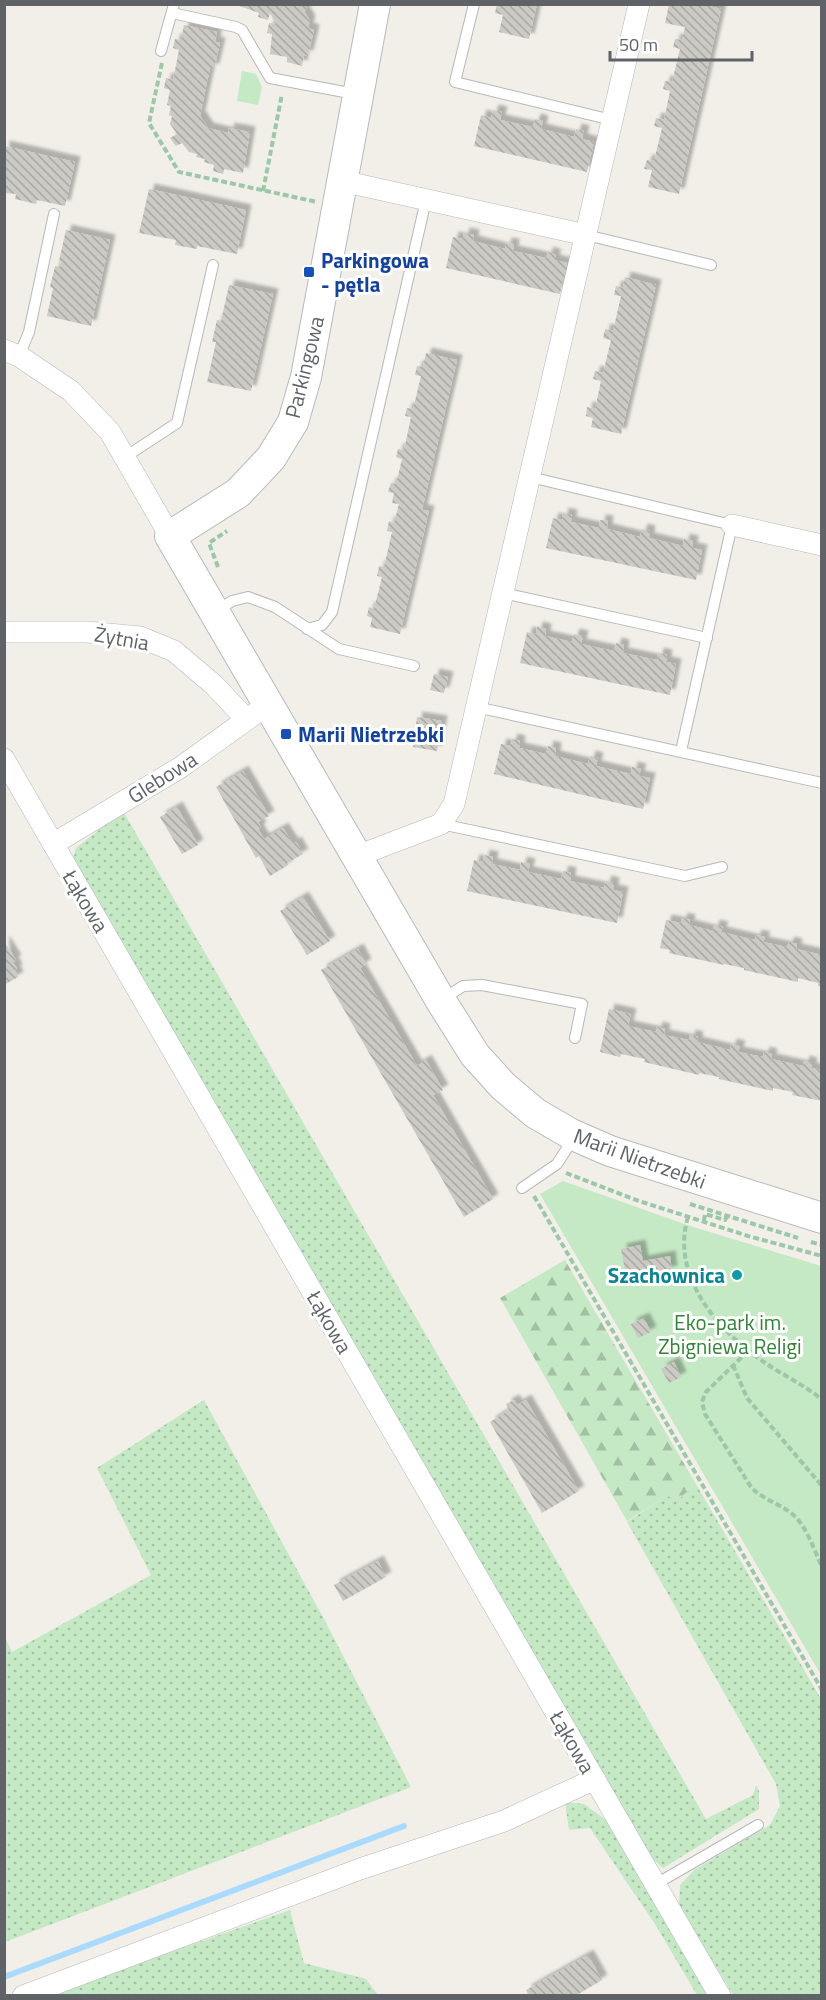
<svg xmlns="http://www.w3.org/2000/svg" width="826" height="2000" viewBox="0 0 826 2000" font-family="'Titillium Web',sans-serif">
  <defs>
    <pattern id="grass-dots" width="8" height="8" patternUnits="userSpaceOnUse" patternTransform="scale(1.5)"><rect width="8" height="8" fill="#c5e8c5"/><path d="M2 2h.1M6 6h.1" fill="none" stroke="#a3c0a4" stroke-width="1.8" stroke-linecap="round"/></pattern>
    <pattern id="forest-firs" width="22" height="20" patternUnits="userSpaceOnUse" patternTransform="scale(1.5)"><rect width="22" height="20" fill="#c5e8c5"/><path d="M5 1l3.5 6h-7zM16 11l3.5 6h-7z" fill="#a3c0a4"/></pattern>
    <pattern id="building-back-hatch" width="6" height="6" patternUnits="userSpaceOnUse" patternTransform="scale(1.5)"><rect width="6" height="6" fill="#cccac5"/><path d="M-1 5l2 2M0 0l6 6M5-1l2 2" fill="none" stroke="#a9a8a4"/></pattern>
    <filter id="shadow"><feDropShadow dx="5.5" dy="-5.5" stdDeviation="1.5" flood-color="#0004"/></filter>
  </defs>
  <rect width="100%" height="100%" fill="#f1efe8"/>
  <!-- grass -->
  <g fill="url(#grass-dots)">
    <path d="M123 811 706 1819 753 1795 756 1785 759 1791V1809L663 1868 649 1856 71 868 76 848Z"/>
    <path d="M204 1400 324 1619 411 1787 5 1942V1637L12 1652 151 1575 97 1468Z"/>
    <path d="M696 1484 821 1699V1995H733L679 1905 680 1885 694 1870 770 1825 780 1806 776 1784 627 1522 667 1496 680 1498Z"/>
    <path d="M565 1802 584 1804 609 1822 710 1995H697L655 1924 590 1828 569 1830Z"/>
    <path d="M290 1910 304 1963 366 1979 378 1995 45 1996Z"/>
  </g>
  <!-- forest -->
  <path fill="url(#forest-firs)" d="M565 1260 696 1484 680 1498 667 1496 627 1521 500 1298Z"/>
  <!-- park -->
  <g fill="#c5e8c5">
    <path d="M242 71 256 74 262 87 258 105 237 101Z"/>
    <path d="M563 1181 690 1226 821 1266V1675L540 1194Z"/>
  </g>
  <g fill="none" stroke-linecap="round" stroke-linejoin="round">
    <!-- stream -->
    <path stroke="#aadaff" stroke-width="6" d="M4 1977 404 1826"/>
  </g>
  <!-- building -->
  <g fill="url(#building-back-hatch)" filter="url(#shadow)">
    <path d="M234 4H304L307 9 304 11 310 21 308 28 314 30 308 56 304 55 302 66 287 62V57L270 54 272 34 267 33 269 23 276 24 270 13 268 20 258 17 259 13Z"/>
    <path d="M497 4 505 6V4H537L529 39 499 32 503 15 495 13Z"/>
    <path d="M669 4H701L721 9 679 194 648 187 652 170 644 169 647 160 654 161 662 128 654 126 656 118 664 120 670 91 663 89 665 81 672 82 680 49 673 47 675 39 682 40 685 27 665 23Z"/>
    <path d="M184 25 217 32 215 42 220 43 214 69 210 68 200 116 208 128 228 133 229 128 250 132 243 173 224 169 223 174 213 171 214 165 204 162 205 159 196 157 197 154 189 152 182 143 176 146 170 138 177 134 170 124 172 116 169 115 171 106 167 105 170 90 164 88 166 78 173 80 179 50 173 48 175 39 181 40Z"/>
    <path d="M493 110 502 112 500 120 533 127 535 119 543 121 541 129 574 137 576 129 584 131 582 139 594 142 587 172 474 146 481 115 491 118Z"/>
    <path d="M4 146 75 162 65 206 37 200 36 204 15 199 16 194 4 193Z"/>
    <path d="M149 189 246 210 237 254 197 246V249L175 245 176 240 139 233Z"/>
    <path d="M66 230 110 240 91 326 47 316 53 288 50 287 55 266 60 267 61 261H59Z"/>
    <path d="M464 233 474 235 473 241 505 249 506 243 514 244 513 251 546 258 548 252 556 255 554 260 567 263 560 294 446 268 453 237 463 239Z"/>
    <path d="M625 277 656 285 621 434 591 427 593 418 586 416 587 407 595 409 601 381 593 379 595 371 603 373 611 340 603 338 605 329 613 331 621 296 614 295 616 286 623 288Z"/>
    <path d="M229 285 273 294 251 391 207 382 216 342H212L217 320 221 321Z"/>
    <path d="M426 353 457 360 422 510 429 511 400 634 370 627 372 618 367 616 369 607 374 609 382 577 377 576 379 566 384 567 392 532 387 531 389 521 394 523 399 504 392 503 394 493 388 492 391 483 396 484 402 459 396 457 398 449 404 450 411 417 405 416 407 408 413 409 421 376 415 375 417 366 423 367Z"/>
    <path d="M563 513 572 515 571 522 599 528 600 520 608 521 607 529 640 537 642 529 650 531 649 538 683 546 684 539 693 541 692 548 702 550 696 580 546 548 553 518 562 520Z"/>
    <path d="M537 627 546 629 545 636 572 642 574 634 583 636 581 644 614 651 616 643 624 645 623 653 657 660 658 653 667 655 666 662 676 664 670 695 520 663 527 632 536 634Z"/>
    <path d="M434 674 448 677 444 693 430 690Z"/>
    <path d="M417 717 442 721 437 751 413 747Z"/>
    <path d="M512 739 520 741 519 748 546 754 548 746 556 748 555 756 588 764 590 756 598 758 596 766 631 774 632 767 641 769 639 776 650 778 643 809 494 774 501 744 510 746Z"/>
    <path d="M243 771 269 816 258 822 261 827 258 829 264 839 283 828 293 844 296 842 303 854 287 863 288 865 270 876 259 856 256 858 216 787Z"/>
    <path d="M177 807 198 845 182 854 160 817Z"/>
    <path d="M484 855 493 857 492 864 520 870 521 862 530 864 528 872 561 879 563 871 571 873 570 881 604 888 606 881 614 883 613 890 623 892 617 923 467 891 474 860 483 862Z"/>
    <path d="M303 897 330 941 307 955 280 911Z"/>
    <path d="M682 918 690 920 689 925 713 931 714 925 723 927 721 932 755 940 756 935 765 937 763 942 787 947 789 942 797 944 796 949 822 955V987L818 986V983L798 978V982L744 970V968L724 964V965L669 953 670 950 660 948 666 920 681 923Z"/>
    <path d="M4 941 16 960 13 962 17 969 15 970 18 977 4 985Z"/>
    <path d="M358 949 366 964 360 968 417 1066 426 1060 443 1090 433 1095 493 1199 464 1217 321 970Z"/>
    <path d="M609 1009 631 1014 628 1026 656 1032 657 1027 665 1029 664 1035 689 1040 690 1035 698 1037 697 1042 730 1050 731 1044 740 1046 738 1052 763 1057 764 1052 772 1054 771 1059 803 1066 804 1061 812 1063 811 1068 822 1070V1101L792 1095 793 1092 773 1088V1091L719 1079V1077L699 1073V1075L644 1062 645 1059 635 1057 621 1054 620 1057 600 1052Z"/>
    <path d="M640 1245 643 1261 670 1256 672 1271 627 1280 621 1249Z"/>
    <path d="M644 1318 651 1332 638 1338 631 1324Z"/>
    <path d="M674 1362 681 1377 669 1383 661 1369Z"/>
    <path d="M514 1400 517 1405 526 1400 579 1491 542 1513 490 1422 509 1410 506 1404Z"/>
    <path d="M378 1561 386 1577 343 1601 334 1585Z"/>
    <path d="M588 1955 602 1980 575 1996H529L526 1990Z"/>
  </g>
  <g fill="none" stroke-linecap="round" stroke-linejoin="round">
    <!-- lane casing -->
    <g stroke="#b5b8bc" stroke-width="12">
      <g id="lane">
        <path d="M474 4 455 82 612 120"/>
        <path d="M172 13 236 27 242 30 270 78 355 94"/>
        <path d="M161 51 174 4"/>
        <path d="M586 235 711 265"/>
        <path d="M19 356 29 332 54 214"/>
        <path d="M125 457 177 423 213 265"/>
        <path d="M530 477 732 525 681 751"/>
        <path d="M503 593 707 638"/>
        <path d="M215 612 232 601 248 597 275 607 339 649 414 666"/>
        <path d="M307 629 322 625 332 612 426 200"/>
        <path d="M476 707 822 783"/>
        <path d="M441 824 685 876 722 867"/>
        <path d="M443 999 463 986 482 985 582 1004 575 1038"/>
        <path d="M522 1188 557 1164 573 1139"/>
        <path d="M656 1884 758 1825"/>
      </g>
    </g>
    <!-- street casing -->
    <g stroke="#b5b8bc" stroke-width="22">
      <g id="street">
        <path d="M342 181 586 235"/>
        <path d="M4 350 19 356 71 391 110 432 170 536"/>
        <path d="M732 525 822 545"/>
        <path d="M4 632H87L140 637 174 651 214 685 246 719"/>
        <path d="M4 759 720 1996"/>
        <path d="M53 844 181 767 256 713"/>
        <path d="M357 856 441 824 454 804 639 4"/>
        <path d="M23 1996 360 1869 504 1821 595 1779"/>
      </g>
    </g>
    <!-- secondary casing -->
    <g stroke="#b6babf" stroke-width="32">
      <path id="secondary" d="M375 4 306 377 293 422 271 458 238 493 170 536 441 1001 475 1055 503 1086 535 1113 571 1134 610 1151 822 1218"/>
    </g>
    <!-- path -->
    <g stroke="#9cc7a9" stroke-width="4" stroke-dasharray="6 3" stroke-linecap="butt">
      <path d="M162 63 149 123 179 172 317 202"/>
      <path d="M263 191 282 94"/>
      <path d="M218 567 209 543 227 531"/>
      <path d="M566 1173 636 1200 748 1236 822 1256"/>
      <path d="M534 1196 822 1690"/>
      <path d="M690 1204 798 1238"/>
      <path d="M688 1217C670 1276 718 1331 764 1362 782 1375 805 1385 822 1400"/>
      <path d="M704 1221 705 1214 725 1220 727 1216"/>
      <path d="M811 1242 822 1245"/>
      <path d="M748 1351 706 1392 702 1402 705 1414 751 1487C762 1499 778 1503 791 1513 806 1524 814 1550 822 1567"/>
      <path d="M733 1365 747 1398 822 1486"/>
    </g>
    <!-- lane -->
    <use href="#lane" stroke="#fff" stroke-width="10"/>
    <!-- street -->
    <use href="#street" stroke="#fff" stroke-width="21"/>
    <!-- secondary -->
    <use href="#secondary" stroke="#fff" stroke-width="30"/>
  </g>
  <!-- markers -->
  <g fill="#1a4fb4" stroke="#fff" stroke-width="2">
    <rect x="303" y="266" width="12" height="12" rx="3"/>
    <rect x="280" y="728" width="12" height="12" rx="3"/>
  </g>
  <circle fill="#0f9aa8" stroke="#fff" stroke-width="2" cx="737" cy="1275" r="6"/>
  <g text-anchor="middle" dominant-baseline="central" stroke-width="6" stroke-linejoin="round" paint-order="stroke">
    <!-- transit labels -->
    <g font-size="21" font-weight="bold" fill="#164399" stroke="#fff" text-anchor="start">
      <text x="321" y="260">Parkingowa<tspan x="321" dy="24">- pętla</tspan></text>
      <text x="298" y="734">Marii Nietrzebki</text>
    </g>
    <!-- street labels -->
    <g font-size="21" fill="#5f6368" stroke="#fff">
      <text transform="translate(304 367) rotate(-76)">Parkingowa</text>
      <text transform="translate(122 638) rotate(10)">Żytnia</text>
      <text transform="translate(162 777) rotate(-32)">Glebowa</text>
      <text transform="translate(86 901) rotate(59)">Łąkowa</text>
      <text transform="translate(640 1158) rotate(20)">Marii Nietrzebki</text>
      <text transform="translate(330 1322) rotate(60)">Łąkowa</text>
      <text transform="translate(573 1742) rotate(60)">Łąkowa</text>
    </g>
    <!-- culture labels -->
    <g font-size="21" font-weight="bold" fill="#0d838f" stroke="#fff" text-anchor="end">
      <text x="725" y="1275">Szachownica</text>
    </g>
    <!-- park labels -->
    <g font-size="21" fill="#348238" stroke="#fff">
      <text x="730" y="1322">Eko-park im.<tspan x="730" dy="24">Zbigniewa Religi</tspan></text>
    </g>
  </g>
  <!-- border -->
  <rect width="826" height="2000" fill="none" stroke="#5f6368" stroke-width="12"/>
  <!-- scale -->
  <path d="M610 51v9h142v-9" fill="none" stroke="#5f6368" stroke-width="3"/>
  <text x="619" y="51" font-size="18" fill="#5f6368" stroke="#ffffff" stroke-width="4.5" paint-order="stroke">50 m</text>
</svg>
